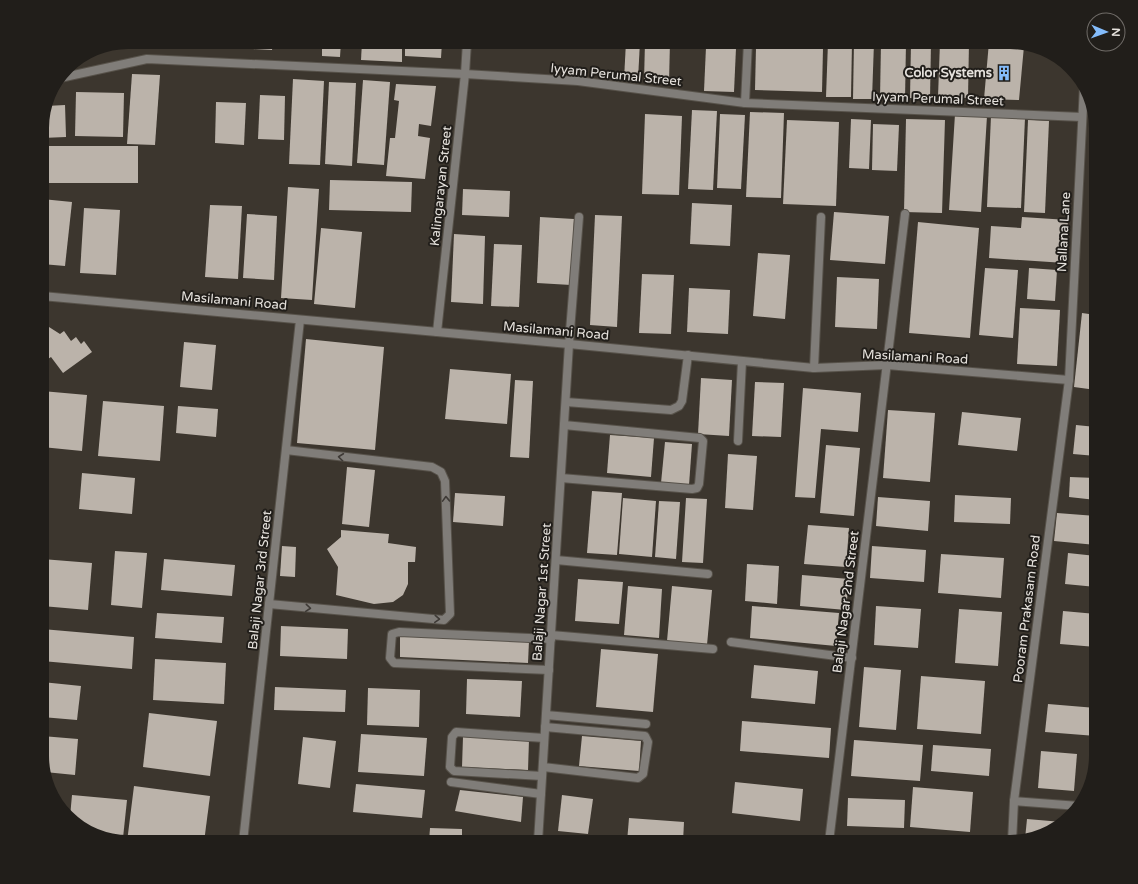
<svg xmlns="http://www.w3.org/2000/svg" width="1138" height="884" viewBox="0 0 1138 884" font-family="'Varela Round',sans-serif">
  <rect width="100%" height="100%" fill="#3c362e"/>
  <!-- building -->
  <g fill="#bbb3aa">
    <path d="M128 42H131V48L108 46Z"/>
    <path d="M179 42H200L199 48 179 45Z"/>
    <path d="M253 42H273L272 50 253 49Z"/>
    <path d="M322 42H341L340 57 322 56Z"/>
    <path d="M362 42H402V62L361 60Z"/>
    <path d="M405 42H442L441 58 405 56Z"/>
    <path d="M626 42H640L638 79H624Z"/>
    <path d="M645 42H670L669 82 644 81Z"/>
    <path d="M719 42H737V44L719 43Z"/>
    <path d="M762 42H824V45L762 43Z"/>
    <path d="M828 42H852L851 97H826Z"/>
    <path d="M854 42H874L872 99H853Z"/>
    <path d="M881 42H906L905 100 880 99Z"/>
    <path d="M911 42H931L930 99 910 98Z"/>
    <path d="M940 42H969L968 98 938 97Z"/>
    <path d="M989 42H1011L1024 46 1019 100 984 99Z"/>
    <path d="M706 47 736 48 734 92 704 91Z"/>
    <path d="M756 47 823 48 822 92 755 90Z"/>
    <path d="M132 74 160 75 155 145 127 144Z"/>
    <path d="M293 79 324 81 320 165 289 164Z"/>
    <path d="M363 80 390 82 384 165 357 163Z"/>
    <path d="M329 82 356 83 352 166 325 164Z"/>
    <path d="M396 84 436 86 431 126 419 124 418 136 430 138 425 179 386 176 390 138H395L399 101 394 100Z"/>
    <path d="M76 92 124 93 123 137 75 136Z"/>
    <path d="M260 95 285 96 284 140 258 139Z"/>
    <path d="M216 102 246 103 244 145 215 143Z"/>
    <path d="M65 105 66 137 42 138V122L46 106Z"/>
    <path d="M1091 108 1094 120H1090Z"/>
    <path d="M692 110 717 111 713 190 688 189Z"/>
    <path d="M750 112 784 113 781 198 746 197Z"/>
    <path d="M645 114 682 116 679 195 642 194Z"/>
    <path d="M720 114 745 115 741 189 717 188Z"/>
    <path d="M955 114 987 116 981 212 949 210Z"/>
    <path d="M991 116 1025 118 1021 208 987 207Z"/>
    <path d="M851 119 871 120 869 169 849 168Z"/>
    <path d="M906 119 945 120 942 213 904 212Z"/>
    <path d="M787 120 839 122 836 206 783 204Z"/>
    <path d="M1028 120 1049 121 1045 213 1024 212Z"/>
    <path d="M873 124 899 125 897 171 872 170Z"/>
    <rect x="42" y="146" width="96" height="37"/>
    <path d="M330 180 412 182 411 212 329 210Z"/>
    <path d="M288 187 319 189 312 300 281 298Z"/>
    <path d="M463 189 510 191 509 217 462 215Z"/>
    <path d="M42 199 72 202 65 266 42 264Z"/>
    <path d="M692 203 732 205 730 246 690 244Z"/>
    <path d="M210 205 242 206 238 279 205 277Z"/>
    <path d="M84 208 120 210 116 275 80 273Z"/>
    <path d="M834 212 889 216 885 264 830 260Z"/>
    <path d="M247 214 277 216 274 280 243 278Z"/>
    <path d="M595 215 622 216 617 327 590 325Z"/>
    <path d="M540 217 574 219 571 285 537 283Z"/>
    <path d="M1022 217 1068 220 1065 263 989 258 991 226 1021 228Z"/>
    <path d="M918 222 979 228 970 338 909 333Z"/>
    <path d="M321 228 362 232 355 308 314 304Z"/>
    <path d="M454 234 485 236 483 304 451 302Z"/>
    <path d="M494 244 522 245 519 307 491 306Z"/>
    <path d="M758 253 790 255 785 319 753 316Z"/>
    <path d="M985 268 1018 270 1013 338 979 335Z"/>
    <path d="M1029 268 1057 270 1055 301 1027 299Z"/>
    <path d="M642 274 674 275 671 334 639 333Z"/>
    <path d="M837 277 879 279 877 329 835 327Z"/>
    <path d="M689 288 730 290 728 334 687 332Z"/>
    <path d="M1020 308 1060 310 1057 366 1017 364Z"/>
    <path d="M1082 313 1096 315V390L1074 387Z"/>
    <path d="M49 327 60 334 64 331 71 341 76 337 81 344 84 341 92 352 63 373 51 357 42 363V330Z"/>
    <path d="M306 339 384 347 375 450 297 443Z"/>
    <path d="M184 342 216 345 212 390 180 387Z"/>
    <path d="M450 369 511 374 507 424 445 419Z"/>
    <path d="M701 378 732 380 729 436 698 434Z"/>
    <path d="M515 380 533 381 529 458 510 457Z"/>
    <path d="M755 382 784 383 781 437 752 436Z"/>
    <path d="M803 388 861 393 858 432 821 429 815 498 795 497Z"/>
    <path d="M42 391 87 395 82 451 42 447Z"/>
    <path d="M103 401 164 406 160 461 98 456Z"/>
    <path d="M178 406 218 409 216 437 176 433Z"/>
    <path d="M888 410 935 413 930 482 883 478Z"/>
    <path d="M962 412 1021 418 1017 451 958 445Z"/>
    <path d="M1076 425 1096 427V456L1073 454Z"/>
    <path d="M610 435 654 438 651 477 607 473Z"/>
    <path d="M665 442 692 444 689 485 661 483Z"/>
    <path d="M826 445 860 448 854 516 820 513Z"/>
    <path d="M728 454 757 456 753 510 725 508Z"/>
    <path d="M42 466 47 467 44 504H42Z"/>
    <path d="M347 467 375 470 369 527 342 524Z"/>
    <path d="M82 473 135 478 132 514 79 509Z"/>
    <path d="M1070 477 1096 478V500L1069 497Z"/>
    <path d="M592 491 622 493 617 555 587 553Z"/>
    <path d="M455 493 505 496 503 526 453 522Z"/>
    <path d="M955 495 1011 498 1010 524 954 522Z"/>
    <path d="M878 497 930 501 928 531 876 526Z"/>
    <path d="M623 498 656 501 652 557 619 554Z"/>
    <path d="M686 498 707 499 703 563 682 562Z"/>
    <path d="M659 501 680 502 676 559 655 557Z"/>
    <path d="M1057 513 1096 516V545L1054 541Z"/>
    <path d="M808 525 849 528 846 567 804 564Z"/>
    <path d="M341 530 389 534 388 543 416 547 415 562H408V584L403 595 393 602 374 604 336 595 338 567 327 549 341 537Z"/>
    <path d="M282 546 296 547 295 577 280 576Z"/>
    <path d="M872 546 926 550 924 582 870 578Z"/>
    <path d="M115 551 147 553 142 608 111 605Z"/>
    <path d="M1068 553 1096 556V587L1065 584Z"/>
    <path d="M941 554 1004 558 1001 598 938 593Z"/>
    <path d="M42 559 92 563 88 610 42 606Z"/>
    <path d="M164 559 235 565 232 596 161 590Z"/>
    <path d="M747 564 779 566 777 604 745 601Z"/>
    <path d="M802 575 849 579 846 610 800 606Z"/>
    <path d="M578 579 623 582 619 624 575 621Z"/>
    <path d="M628 586 662 589 659 638 624 635Z"/>
    <path d="M672 586 712 590 707 645 667 641Z"/>
    <path d="M752 606 839 613 836 646 750 638Z"/>
    <path d="M876 606 921 609 918 648 874 645Z"/>
    <path d="M959 609 1002 612 998 666 955 663Z"/>
    <path d="M1063 611 1096 614V647L1060 644Z"/>
    <path d="M157 613 224 617 222 643 155 638Z"/>
    <path d="M281 626 348 629 347 659 280 656Z"/>
    <path d="M42 629 134 637 132 669 42 661Z"/>
    <path d="M400 636 529 641 528 663 400 657Z"/>
    <path d="M601 649 658 654 653 712 596 707Z"/>
    <path d="M155 659 226 663 224 704 153 700Z"/>
    <path d="M754 665 818 671 815 704 751 698Z"/>
    <path d="M864 667 901 670 896 730 859 727Z"/>
    <path d="M921 676 985 681 981 734 917 729Z"/>
    <path d="M467 679 522 681 520 717 466 714Z"/>
    <path d="M42 682 81 686 77 720 42 717Z"/>
    <path d="M275 687 346 690 345 712 274 710Z"/>
    <path d="M368 688 420 690 419 727 367 725Z"/>
    <path d="M1048 704 1096 708V736L1045 732Z"/>
    <path d="M149 713 217 721 210 776 143 767Z"/>
    <path d="M742 721 831 728 829 758 740 751Z"/>
    <path d="M361 734 427 738 424 776 358 772Z"/>
    <path d="M42 736 78 739 75 775 45 772 42 762Z"/>
    <path d="M582 736 641 741 639 771 579 766Z"/>
    <path d="M303 737 336 741 330 788 298 784Z"/>
    <path d="M463 737 529 740 528 770 462 767Z"/>
    <path d="M854 740 923 745 920 781 851 776Z"/>
    <path d="M933 745 991 749 989 776 931 771Z"/>
    <path d="M1041 751 1077 754 1074 791 1038 788Z"/>
    <path d="M1092 755 1096 757 1091 770Z"/>
    <path d="M735 782 803 789 800 821 732 813Z"/>
    <path d="M356 784 425 790 422 818 353 812Z"/>
    <path d="M134 786 210 796 204 842H127Z"/>
    <path d="M913 787 973 792 970 832 910 827Z"/>
    <path d="M460 790 523 797 521 822 455 811Z"/>
    <path d="M72 795 127 800 123 838H115L75 824 70 817Z"/>
    <path d="M562 795 593 799 588 834 558 831Z"/>
    <path d="M848 798 905 800 904 828 847 826Z"/>
    <path d="M629 818 684 822 683 842H627Z"/>
    <path d="M1027 819 1062 822 1048 833 1025 839Z"/>
    <path d="M430 828 462 829V842H429Z"/>
    <path d="M466 835 506 837V842H466Z"/>
    <path d="M699 837 730 840V842H699Z"/>
    <path d="M747 838 792 841V842H747Z"/>
    <path d="M918 838 957 841V842H918Z"/>
  </g>
  <g fill="none" stroke-linecap="round" stroke-linejoin="round">
    <!-- service casing -->
    <g stroke="#57524a" stroke-width="10">
      <g id="service">
        <path d="M569 344 579 217"/>
        <path d="M566 402 671 410 679 406 682 401 688 355"/>
      </g>
    </g>
    <!-- minor casing -->
    <g stroke="#57524a" stroke-width="10">
      <g id="minor">
        <path d="M60 78 147 59 465 74 578 81 745 103 1082 117"/>
        <path d="M745 103 748 42"/>
        <path d="M42 296 569 344 814 368 887 365 1069 380"/>
        <path d="M437 332 465 74 467 42"/>
        <path d="M814 368 821 217"/>
        <path d="M738 441 742 361"/>
        <path d="M561 478 692 489 697 488 699 484 703 441 700 438 564 425"/>
        <path d="M556 560 708 574"/>
        <path d="M269 604 444 620 450 614 445 481 441 472 432 467 286 450"/>
        <path d="M551 635 713 649"/>
        <path d="M731 642 852 658"/>
        <path d="M549 670 394 663 390 658 392 634 399 632 551 639"/>
        <path d="M546 715 646 724"/>
        <path d="M543 767 638 778 643 774 648 742 645 736 545 727"/>
        <path d="M542 776 454 771 450 767 452 737 456 732 544 738"/>
        <path d="M451 782 541 794"/>
        <path d="M1014 801 1079 806"/>
        <path d="M243 842 300 320"/>
        <path d="M538 842 569 344"/>
        <path d="M829 842 905 214"/>
        <path d="M1012 842 1014 801 1069 380 1084 86"/>
      </g>
    </g>
    <!-- service -->
    <use href="#service" stroke="#807d79" stroke-width="8"/>
    <!-- minor -->
    <use href="#minor" stroke="#807d79" stroke-width="8"/>
  </g>
  <!-- one-way arrows -->
  <defs><path id="oneway-chevron" d="M-2-3.5L2.5 0L-2 3.5" fill="none" stroke-width="1.6" stroke-linecap="round" stroke-linejoin="round"/></defs>
  <g stroke="#3e3a36">
    <use href="#oneway-chevron" transform="translate(341 457) rotate(-173)"/>
    <use href="#oneway-chevron" transform="translate(446 499) rotate(-92)"/>
    <use href="#oneway-chevron" transform="translate(308 608) rotate(5)"/>
    <use href="#oneway-chevron" transform="translate(437 619) rotate(4)"/>
  </g>
  <!-- icons -->
  <defs>
    <g id="building-bare" transform="scale(1.2)"><path d="M-4-6H4V6H1V3H-1V6H-4ZM-2.5-4.3h1.7v1.8h-1.7ZM.8-4.3h1.7v1.8H.8ZM-2.5-1h1.7V.8h-1.7ZM.8-1h1.7V.8H.8Z" fill="#84bcfb" stroke="#211e1a" stroke-width="2.5" paint-order="stroke"/></g>
  </defs>
  <g fill-rule="evenodd">
    <use href="#building-bare" x="1004" y="73"/>
  </g>
  <g text-anchor="middle" dominant-baseline="central" stroke-width="4" stroke-linejoin="round" paint-order="stroke">
    <!-- poi labels -->
    <g font-size="13" font-weight="bold" fill="#e6e2dd" stroke="#211e1a" text-anchor="end">
      <text x="992" y="73">Color Systems</text>
    </g>
    <!-- street labels -->
    <g font-size="13" fill="#e6e2dd" stroke="#211e1a">
      <text transform="translate(616 75) rotate(6)">Iyyam Perumal Street</text>
      <text transform="translate(938 99) rotate(2)">Iyyam Perumal Street</text>
      <text transform="translate(441 186) rotate(-84)">Kalingarayan Street</text>
      <text transform="translate(1064 232) rotate(-87)">Nallana Lane</text>
      <text transform="translate(234 301) rotate(5)">Masilamani Road</text>
      <text transform="translate(556 331) rotate(5)">Masilamani Road</text>
      <text transform="translate(915 357) rotate(3)">Masilamani Road</text>
      <text transform="translate(260 580) rotate(-84)">Balaji Nagar 3rd Street</text>
      <text transform="translate(542 592) rotate(-86)">Balaji Nagar 1st Street</text>
      <text transform="translate(846 602) rotate(-83)">Balaji Nagar 2nd Street</text>
      <text transform="translate(1027 609) rotate(-83)">Pooram Prakasam Road</text>
    </g>
  </g>
  <!-- crop -->
  <path d="M0 0H1138V884H0ZM128 49H1010A79 79 0 0 1 1089 128V756A79 79 0 0 1 1010 835H128A79 79 0 0 1 49 756V128A79 79 0 0 1 128 49Z" fill="#211e1a" fill-rule="evenodd"/>
  <!-- north arrow -->
  <g transform="translate(1106 32) rotate(92)"><circle r="19" fill="#211e1a" stroke="#706c68"/>
  <path d="M0-3L7 15L0 10L-7 15Z" fill="#84bcfb"/>
  <text y="-6" font-size="11" font-weight="bold" text-anchor="middle" fill="#e6e2dd">N</text>
  </g>
</svg>
